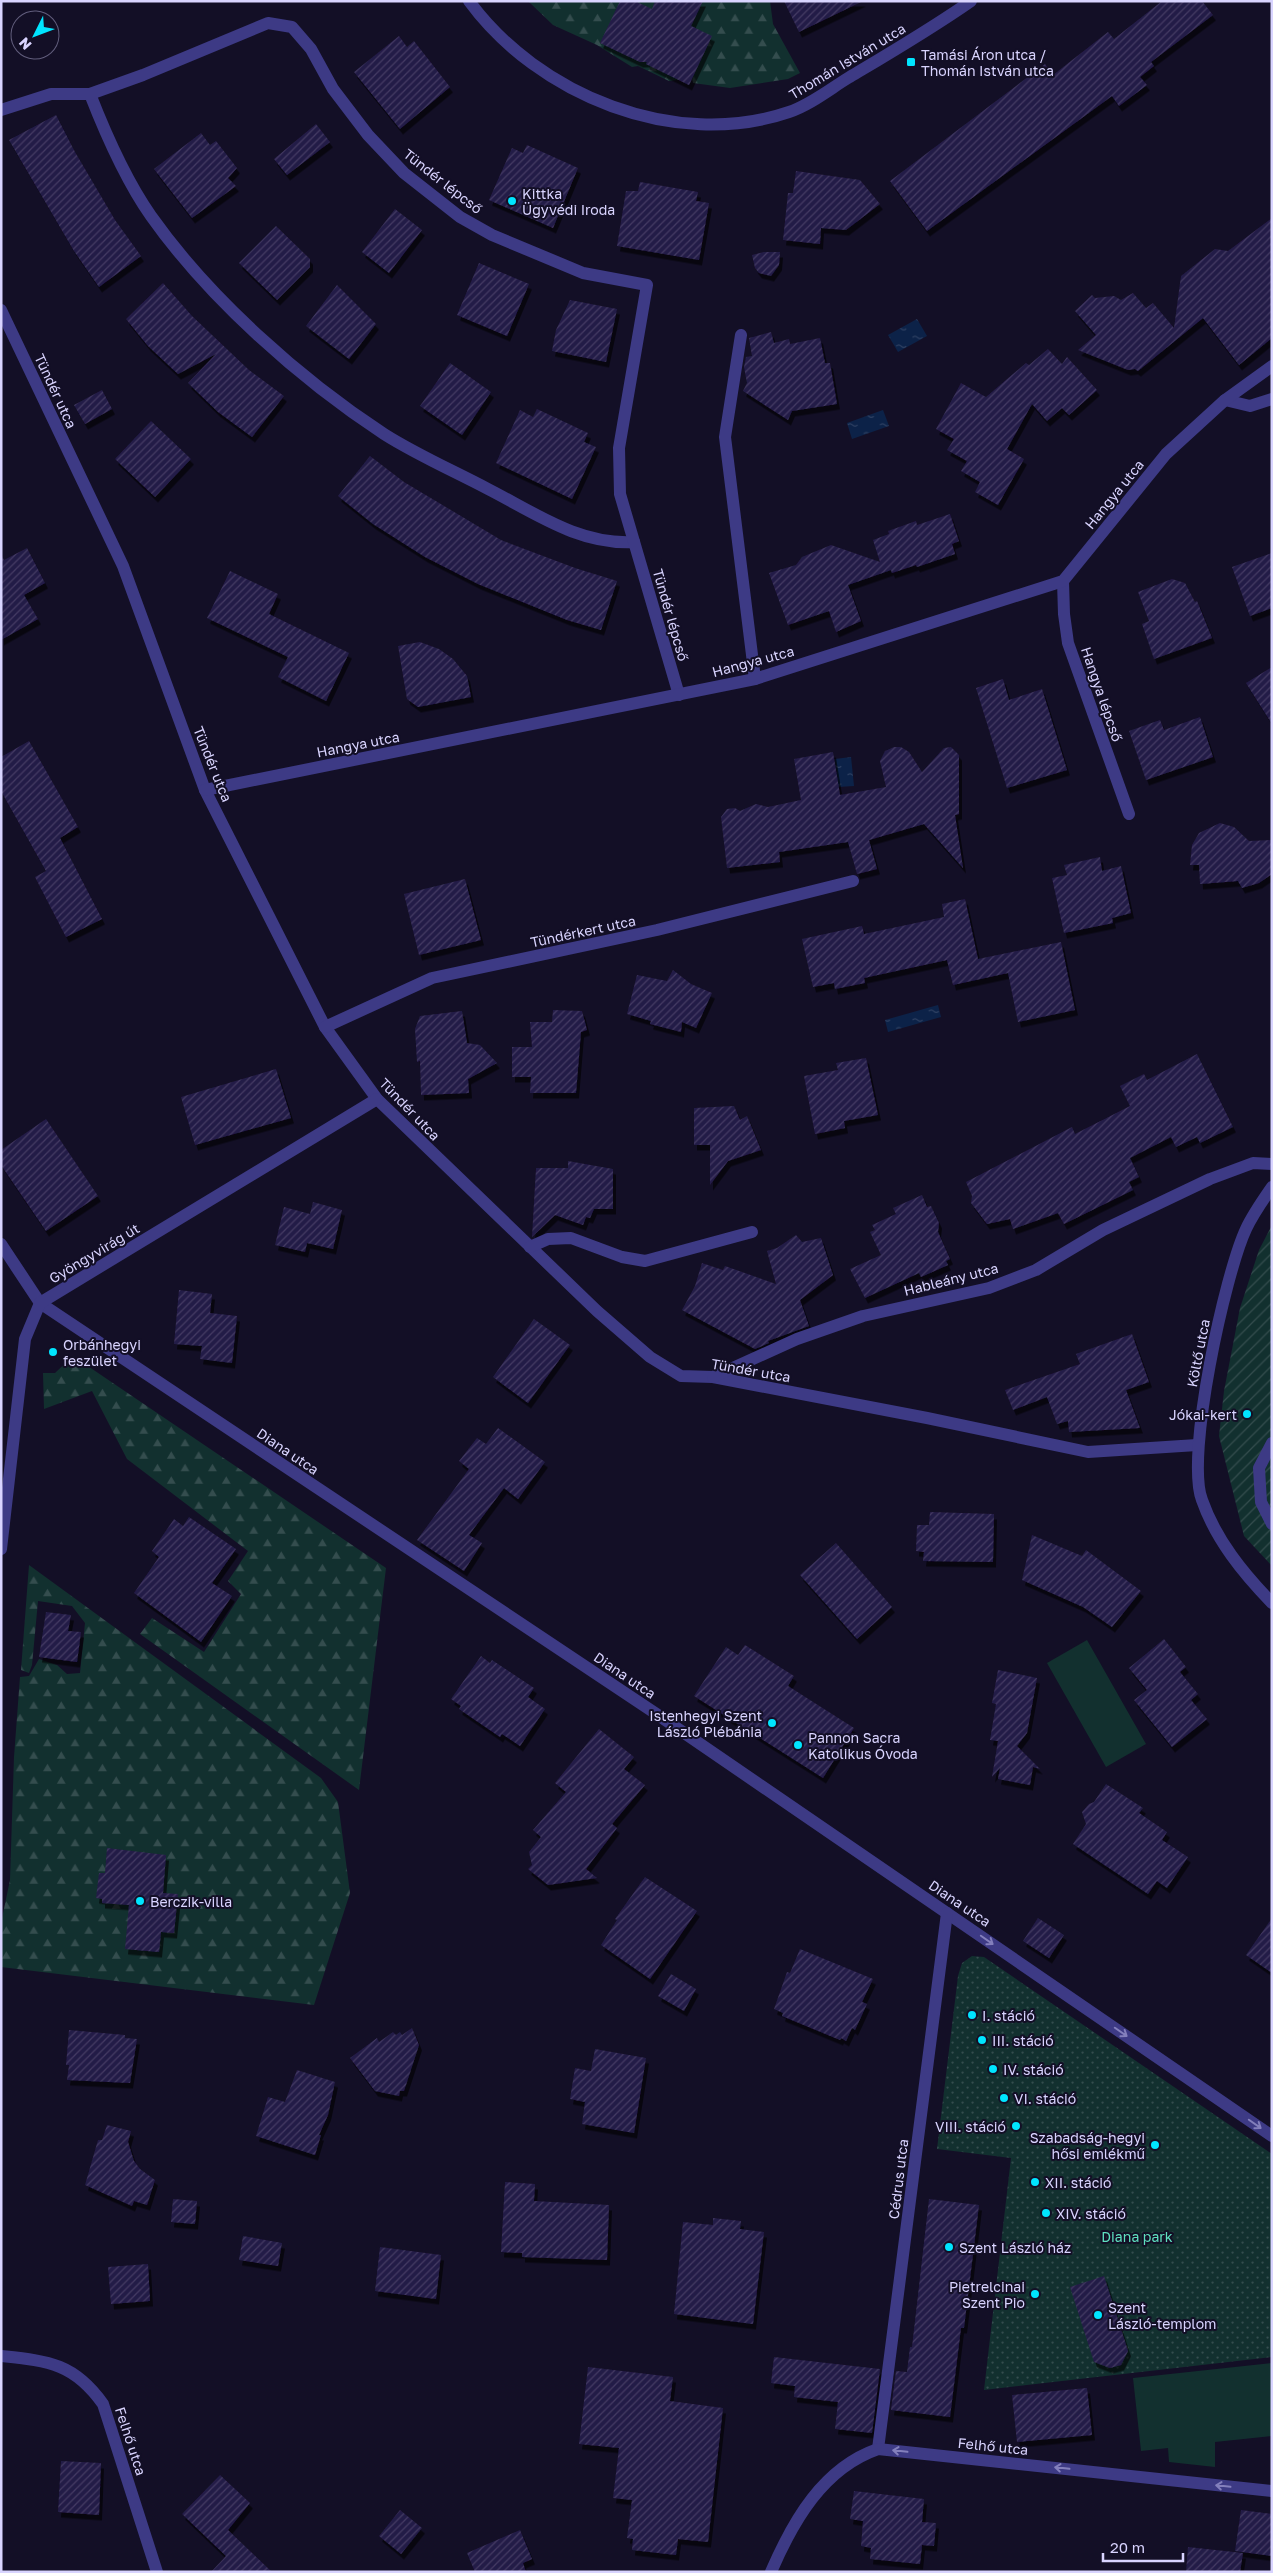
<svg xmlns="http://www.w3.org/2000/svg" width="1273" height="2573" viewBox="0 0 1273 2573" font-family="'Golos Text',sans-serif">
  <defs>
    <pattern id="forest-firs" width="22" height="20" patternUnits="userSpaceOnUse" patternTransform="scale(1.25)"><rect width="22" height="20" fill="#12302f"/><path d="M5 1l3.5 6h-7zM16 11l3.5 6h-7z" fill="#344d4e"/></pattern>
    <pattern id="park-dots" width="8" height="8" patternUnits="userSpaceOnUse" patternTransform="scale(1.25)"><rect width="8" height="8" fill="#12302f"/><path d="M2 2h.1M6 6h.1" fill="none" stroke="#344d4e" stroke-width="1.8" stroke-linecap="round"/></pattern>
    <pattern id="garden-furrows" width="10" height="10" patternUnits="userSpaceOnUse" patternTransform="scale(1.25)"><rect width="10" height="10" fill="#12302f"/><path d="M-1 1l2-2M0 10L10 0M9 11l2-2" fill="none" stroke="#344d4e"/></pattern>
    <pattern id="water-ripples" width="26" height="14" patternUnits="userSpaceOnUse" patternTransform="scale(1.25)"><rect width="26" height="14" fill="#0c2248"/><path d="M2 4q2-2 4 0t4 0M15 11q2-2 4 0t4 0" fill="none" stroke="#2f4163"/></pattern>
    <pattern id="building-hatch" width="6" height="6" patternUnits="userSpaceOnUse" patternTransform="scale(1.25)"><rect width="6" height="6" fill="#241b47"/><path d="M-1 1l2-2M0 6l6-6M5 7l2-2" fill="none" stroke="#433b63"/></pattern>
    <filter id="shadow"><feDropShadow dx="3" dy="5.5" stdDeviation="0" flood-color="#0009"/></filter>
  </defs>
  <rect width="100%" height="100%" fill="#130f26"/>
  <!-- grass -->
  <g fill="#12302f">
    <path d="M1087 1640 1146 1744 1106 1767 1047 1663Z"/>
    <path d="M1272 2363V2436L1215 2442V2467L1169 2462 1168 2448 1141 2451 1133 2378Z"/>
  </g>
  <!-- forest -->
  <g fill="url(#forest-firs)">
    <path d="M528 1H770L773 24 800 73 788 79 730 88 693 83 692 78 669 81 638 66 632 67 597 45 553 25Z"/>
    <path d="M73 1356 386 1568 359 1790 140 1634 152 1618 204 1652 241 1594 228 1581 248 1551 127 1459 92 1391 44 1409 43 1373H55Z"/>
    <path d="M29 1565 321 1778 338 1802 350 1893 314 2005 1 1967V1923L10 1880 14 1757 20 1677 29 1676 39 1659 57 1665 67 1674 80 1673 85 1623 72 1606 38 1601 32 1665 29 1673 21 1670Z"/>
  </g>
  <!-- park -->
  <path fill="url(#park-dots)" d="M972 1956 984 1957 1272 2154V2357L984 2390 1011 2158 937 2149 958 1976 962 1963Z"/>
  <!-- garden -->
  <path fill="url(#garden-furrows)" d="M1272 1225V1566L1244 1536 1219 1436 1224 1391 1240 1308 1259 1250Z"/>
  <!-- water -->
  <g fill="url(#water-ripples)">
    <path d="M917 319 927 336 898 352 888 335Z"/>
    <path d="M883 410 889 426 852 439 847 423Z"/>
    <path d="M851 757 854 786 838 787 835 759Z"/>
    <path d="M938 1005 941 1017 888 1032 885 1020Z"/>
  </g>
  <!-- building -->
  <g fill="url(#building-hatch)" filter="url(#shadow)">
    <path d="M620 1H635L652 9 655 1H703L691 26 712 36 689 85 646 64 647 62H640L600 43Z"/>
    <path d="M784 1H863L799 32Z"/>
    <path d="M1162 1H1202L1213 15 1151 62 1154 66 1140 77 1147 85 1119 106 1112 96 927 231 890 181 1045 64 1053 75 1108 32 1114 39Z"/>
    <path d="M399 36 407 47 414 41 450 87 400 129 354 72Z"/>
    <path d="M56 115 75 152 115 220 141 256 99 287 74 251 9 140Z"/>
    <path d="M316 124 330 142 287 175 274 159Z"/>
    <path d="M201 133 210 145 216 141 237 168 228 178 236 186 192 218 154 169Z"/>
    <path d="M527 145 578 168 553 228 489 200 512 148 523 153Z"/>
    <path d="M796 171 860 180 880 204 846 230 821 228 820 244 783 240 788 193H793Z"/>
    <path d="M640 182 698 192 696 201 709 203 699 260 617 246 626 191H638Z"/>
    <path d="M395 209 422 230 389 273 362 252Z"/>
    <path d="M1272 218V338L1239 365 1203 318 1138 371 1135 369 1128 370 1078 350 1096 335 1075 311 1092 295 1095 298 1114 296 1121 300 1133 293 1146 308 1153 303 1174 328 1181 276 1215 249 1228 251Z"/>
    <path d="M276 226 310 259V267L277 300 239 263Z"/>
    <path d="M764 252H780L779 265 771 276 759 273 755 268 752 255Z"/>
    <path d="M479 263 529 284 507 336 457 315Z"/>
    <path d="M163 283 192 316 249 370 284 396 252 437 218 412 188 383 216 354 178 374 148 346 126 319Z"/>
    <path d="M337 285 376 324 349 359 306 326Z"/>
    <path d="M570 300 617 309 606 362 552 351 556 330Z"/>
    <path d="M771 332 774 343 789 339 790 344 820 338 825 363H830L837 404 792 411 788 420 743 391 747 383 744 367 746 357 752 356 749 338Z"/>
    <path d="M1048 349 1062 364 1067 357 1097 390 1069 415 1062 408 1047 421 1032 404 1007 449 1024 459 998 505 975 492 980 482 961 471 967 461 947 450 954 439 936 429 961 383 986 397 1026 363 1029 365Z"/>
    <path d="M450 363 491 392 462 435 420 406Z"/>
    <path d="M102 390 112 409 85 424 74 405Z"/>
    <path d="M537 409 588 433 584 442 596 447 572 499 496 463 520 410 533 417Z"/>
    <path d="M151 421 191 459 155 497 115 459Z"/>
    <path d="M370 456 404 482 501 540 575 568 617 581 601 630 567 620 478 584 425 557 373 524 338 496Z"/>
    <path d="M950 514 959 541 952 544 955 554 917 567 916 565 892 573 891 570 848 585 861 621 836 632 829 611 788 625 769 573 796 565 802 557 831 545 880 562 873 540 889 534 888 531 916 521 917 525Z"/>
    <path d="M27 548 45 583 24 595 38 619 1 640V554L4 560Z"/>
    <path d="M1272 553V608L1250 616 1232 567Z"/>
    <path d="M230 571 278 594 269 614 349 653 326 701 278 677 288 657 207 618Z"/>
    <path d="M1172 579 1185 583 1195 602 1197 601 1212 638 1154 659 1142 624 1149 621 1138 592Z"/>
    <path d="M420 642 439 649 453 659 467 676 471 697 418 707 407 699 398 646Z"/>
    <path d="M1272 667V724L1246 683Z"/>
    <path d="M1003 679 1009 700 1042 689 1067 770 1007 788 976 688Z"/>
    <path d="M1200 717 1213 757 1146 780 1129 731 1160 720 1164 730Z"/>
    <path d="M29 741 78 827 60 838 102 919 66 937 35 877 46 871 1 791V757Z"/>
    <path d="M894 747H901L909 752 922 772 944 748 951 747 959 755V814L955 815 963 868 924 824 869 840 877 869 857 874 848 842 779 852 780 862 727 868 721 817 727 809 735 808 740 811 756 804 768 807 801 800 794 759 833 752 840 795 886 787 880 761 885 751Z"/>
    <path d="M1220 823 1234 827 1249 841 1272 840V874L1259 883 1242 888 1238 881 1200 884 1199 865H1190L1192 845 1199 833Z"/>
    <path d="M1100 857 1102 871 1121 866 1131 913 1112 918 1113 923 1064 933 1052 878 1067 875 1064 865Z"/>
    <path d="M465 879 481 940 419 955 404 894Z"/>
    <path d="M965 899 978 959 1061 942 1075 1010 1018 1022 1008 973 953 985 947 960 864 978 865 983 835 989 834 983 813 987 802 939 862 926 864 934 944 917 942 904Z"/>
    <path d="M673 970 691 984 712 993 696 1028 682 1022 681 1032 650 1024 651 1021 627 1014 637 975 667 981Z"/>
    <path d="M553 1010 582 1011 587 1030 581 1032 576 1093H530L531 1077H512V1047H532L530 1022H552Z"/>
    <path d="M462 1011 467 1043 480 1045 497 1063 468 1079 469 1093 421 1095 420 1061 417 1062 415 1029 420 1016Z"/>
    <path d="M1197 1054 1233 1127 1200 1143 1197 1137 1176 1147 1171 1137 1130 1158 1139 1177 1129 1182 1133 1190 1064 1224 1058 1213 1013 1229 1010 1219 987 1224 971 1203 972 1196 966 1182 1072 1127 1075 1134 1130 1106 1120 1086 1144 1074 1147 1080Z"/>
    <path d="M866 1058 878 1115 844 1121 845 1128 815 1134 804 1076 838 1070 836 1063Z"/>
    <path d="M276 1069 291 1118 195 1145 181 1097Z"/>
    <path d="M734 1106 740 1120 747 1116 761 1150 728 1161 710 1185V1145H694V1108Z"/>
    <path d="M46 1119 98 1196 46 1231 1 1165V1150Z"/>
    <path d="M568 1161 613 1169V1209H594L590 1218 586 1217 583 1225 555 1215 532 1237 536 1168H568Z"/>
    <path d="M922 1195 927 1207 931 1206 939 1223 938 1232 950 1259 946 1261 948 1265 921 1277 919 1273 865 1298 850 1269 881 1255 870 1232 875 1230 872 1225 896 1214 893 1208Z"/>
    <path d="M313 1202 342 1210 333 1249 307 1243 305 1252 275 1245 284 1207 310 1214Z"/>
    <path d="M796 1235 802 1242 821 1238 833 1275 800 1300 809 1326 768 1341 769 1343 755 1349 682 1310 695 1286 702 1263 723 1270 725 1266 776 1284 767 1251 777 1248Z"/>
    <path d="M179 1290 212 1294 210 1313 237 1316 232 1363 200 1359 202 1346 174 1344Z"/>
    <path d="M534 1319 570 1345 528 1403 493 1377Z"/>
    <path d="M1132 1334 1149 1382 1126 1390 1140 1428 1069 1432 1068 1421 1057 1424 1047 1397 1013 1410 1005 1390 1080 1364 1076 1354Z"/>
    <path d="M498 1428 545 1462 518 1499 504 1488 469 1535 482 1543 464 1571 417 1540 469 1469 459 1461 477 1438 486 1444Z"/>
    <path d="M930 1512 994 1514 993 1562 923 1561 924 1552 916 1551 917 1525H929Z"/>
    <path d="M189 1517 236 1549 212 1583 232 1596 201 1642 134 1593 159 1557 152 1551 174 1519 183 1526Z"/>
    <path d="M1032 1535 1082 1556 1086 1550 1141 1591 1112 1627 1083 1607 1022 1580Z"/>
    <path d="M836 1543 892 1607 857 1639 800 1575Z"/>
    <path d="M46 1612 71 1615 68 1631 81 1632 77 1662 39 1657Z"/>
    <path d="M1164 1639 1186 1667 1180 1672 1198 1694 1191 1700 1207 1719 1172 1747 1134 1700 1147 1690 1129 1668Z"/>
    <path d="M745 1645 794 1676 788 1686 854 1728 823 1778 694 1696 726 1647 738 1655Z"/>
    <path d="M481 1656 490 1663 492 1660 534 1688 528 1697 545 1709 520 1746 502 1734 500 1737 459 1709 461 1706 451 1699Z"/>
    <path d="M998 1670 1037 1678 1027 1733 1017 1746 1040 1769 1033 1767 1030 1785 998 1779 1000 1768 992 1777 998 1741 990 1740 996 1704 992 1703Z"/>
    <path d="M599 1729 634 1757 624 1769 645 1785 612 1824 617 1828 586 1869 597 1878 548 1885 528 1869 532 1865 529 1852 541 1837 533 1830 566 1792 555 1783Z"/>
    <path d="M1106 1784 1143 1808 1139 1813 1167 1832 1162 1840 1188 1857 1167 1888 1157 1881 1148 1894 1073 1844 1086 1824 1082 1812 1089 1804 1094 1802Z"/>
    <path d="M107 1848 166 1855 163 1893 178 1894 174 1933 161 1932 159 1952 125 1949 129 1905 102 1903V1899L96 1898 99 1873H105Z"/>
    <path d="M645 1877 697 1911 650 1979 601 1945 617 1920 615 1919Z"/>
    <path d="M1038 1918 1064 1935 1049 1958 1023 1941Z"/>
    <path d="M1272 1918V1973L1246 1955Z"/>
    <path d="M800 1949 873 1979 862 2002 867 2004 855 2030 852 2028 846 2041 841 2038 840 2040 782 2016 783 2013 774 2009 787 1972 790 1973Z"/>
    <path d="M671 1974 696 1989 684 2011 658 1996Z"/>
    <path d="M412 2028 419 2045 404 2091H400L399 2096 375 2091 350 2058 377 2038 379 2042 393 2032 396 2035 400 2032 402 2035Z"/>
    <path d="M69 2030 125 2035V2038L137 2039 130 2083 67 2080 69 2065H66Z"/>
    <path d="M595 2049 646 2058 634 2133 582 2124 585 2102 570 2099 575 2068 591 2071Z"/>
    <path d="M297 2070 335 2082 328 2115 319 2135H321L315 2155 256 2136 268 2097 285 2102Z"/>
    <path d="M107 2125 131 2131 128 2142 134 2161 140 2169 155 2180 147 2205 134 2201 132 2206 85 2185 98 2140H102Z"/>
    <path d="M505 2182 535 2184 534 2201 609 2205 607 2260 522 2257V2253L501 2252Z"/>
    <path d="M173 2199 197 2201 195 2224 171 2222Z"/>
    <path d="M929 2199 979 2205 964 2328H961L950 2417 891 2410 896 2371 907 2372 910 2347H912Z"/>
    <path d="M713 2218 741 2221 740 2229 764 2232 753 2324 674 2314 683 2222 713 2225Z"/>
    <path d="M243 2236 282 2243 278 2266 239 2260Z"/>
    <path d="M380 2247 441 2255 436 2299 375 2291Z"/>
    <path d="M148 2264 150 2301 111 2304 108 2267Z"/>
    <path d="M1104 2276 1128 2351 1121 2365 1110 2368 1094 2362 1070 2287Z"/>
    <path d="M774 2357 880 2369 872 2433 835 2429 838 2402 794 2397 795 2386 771 2383Z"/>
    <path d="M588 2367 673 2377 670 2401 723 2408 708 2542 678 2539 676 2555 632 2550 633 2539 627 2538 632 2500 613 2498 619 2448 579 2444Z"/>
    <path d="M1087 2388 1092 2435 1017 2442 1012 2395Z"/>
    <path d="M61 2461 101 2463 99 2515 58 2512Z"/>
    <path d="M220 2475 250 2503 228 2530 272 2572H211L226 2556 182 2514Z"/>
    <path d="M854 2491 924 2499 922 2522 936 2523 934 2546 922 2545 920 2564 870 2559 871 2548 861 2546 863 2521 850 2519Z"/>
    <path d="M400 2510 422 2528 401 2554 379 2536Z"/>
    <path d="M1241 2510 1272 2514V2556L1235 2551Z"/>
    <path d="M520 2530 532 2559 523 2563 526 2572H475L467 2553Z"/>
    <path d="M1188 2547 1243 2553 1240 2572H1186Z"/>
  </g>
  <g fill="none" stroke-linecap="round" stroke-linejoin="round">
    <!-- minor -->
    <g stroke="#3d3a85" stroke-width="12">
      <path d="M469 1C538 95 675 151 789 112 810 105 830 89 848 78 890 53 931 29 971 1"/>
      <path d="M90 94C106 135 125 179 151 216 209 298 300 379 384 434 417 455 454 471 488 489 535 513 579 545 634 542"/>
      <path d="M1 110 51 94H90L143 75 268 23 292 27 311 49 333 89 368 135 404 173 460 217 492 235 583 273 647 285 619 448 620 494 679 695"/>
      <path d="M1 310 123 566 205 790 325 1027 377 1099 597 1311 650 1357 681 1376 713 1377 927 1418 1088 1452 1197 1445"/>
      <path d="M741 335 725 437 755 679"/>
      <path d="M1225 400 1250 406 1272 399"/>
      <path d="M1063 581 1064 614 1068 643 1129 814"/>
      <path d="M205 790 755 679 1063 581 1166 454 1225 400 1272 366"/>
      <path d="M325 1027 432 978 657 930 853 881"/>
      <path d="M1272 1187C1263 1200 1253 1214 1246 1229 1225 1274 1185 1456 1202 1500 1216 1540 1243 1573 1272 1603"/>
      <path d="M1 1244 40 1303 658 1715 1272 2136"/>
      <path d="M530 1247 548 1239 571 1238 622 1257 645 1261 752 1232"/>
      <path d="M713 1377 797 1339 863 1316 989 1288 1036 1270 1103 1230 1210 1179 1253 1163 1272 1164"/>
      <path d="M1272 1443 1259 1468 1261 1502 1272 1524"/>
      <path d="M1 1549 25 1339 40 1303 377 1099"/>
      <path d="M1 2356C48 2361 74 2363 103 2404L157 2572"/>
      <path d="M878 2449 947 1913"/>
      <path d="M771 2572C793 2521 823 2468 878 2449L1272 2491"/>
    </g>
  </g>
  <!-- one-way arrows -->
  <defs><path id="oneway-shaft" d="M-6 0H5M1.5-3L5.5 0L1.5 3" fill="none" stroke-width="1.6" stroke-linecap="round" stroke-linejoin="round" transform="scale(1.25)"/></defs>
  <g stroke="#837fbc">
    <use href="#oneway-shaft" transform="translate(987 1940) rotate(35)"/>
    <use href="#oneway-shaft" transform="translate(1121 2032) rotate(35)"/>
    <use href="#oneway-shaft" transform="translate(1255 2124) rotate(35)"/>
    <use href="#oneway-shaft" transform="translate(900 2451) rotate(-174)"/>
    <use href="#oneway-shaft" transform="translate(1062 2468) rotate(-174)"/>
    <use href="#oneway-shaft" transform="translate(1223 2486) rotate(-174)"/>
  </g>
  <!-- markers -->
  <g fill="#00e5ff" stroke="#130f26" stroke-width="2">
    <rect x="906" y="57" width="10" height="10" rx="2.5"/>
    <circle cx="512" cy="201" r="5"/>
    <circle cx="53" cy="1352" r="5"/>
    <circle cx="1247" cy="1414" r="5"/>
    <circle cx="772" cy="1723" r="5"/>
    <circle cx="798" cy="1745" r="5"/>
    <circle cx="140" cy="1901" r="5"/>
    <circle cx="972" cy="2015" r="5"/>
    <circle cx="982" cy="2040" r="5"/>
    <circle cx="993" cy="2069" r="5"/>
    <circle cx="1004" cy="2098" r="5"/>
    <circle cx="1016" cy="2126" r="5"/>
    <circle cx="1155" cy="2145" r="5"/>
    <circle cx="1035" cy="2182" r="5"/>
    <circle cx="1046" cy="2213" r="5"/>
    <circle cx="949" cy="2247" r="5"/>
    <circle cx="1035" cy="2294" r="5"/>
    <circle cx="1098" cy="2315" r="5"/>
  </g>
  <g text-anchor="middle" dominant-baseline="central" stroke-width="4" stroke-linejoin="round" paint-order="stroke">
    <!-- poi labels -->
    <g font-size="14" fill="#d9d4ff" stroke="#130f26" text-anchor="start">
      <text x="921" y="54">Tamási Áron utca /<tspan x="921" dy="16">Thomán István utca</tspan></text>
      <text x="522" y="193">Kittka<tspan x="522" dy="16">Ügyvédi Iroda</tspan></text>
      <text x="63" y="1344">Orbánhegyi<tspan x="63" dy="16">feszület</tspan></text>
      <text x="1237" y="1414" text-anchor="end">Jókai-kert</text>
      <text x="762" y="1715" text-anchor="end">Istenhegyi Szent<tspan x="762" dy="16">László Plébánia</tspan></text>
      <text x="808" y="1737">Pannon Sacra<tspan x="808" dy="16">Katolikus Óvoda</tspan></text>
      <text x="150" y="1901">Berczik-villa</text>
      <text x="982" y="2015">I. stáció</text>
      <text x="992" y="2040">III. stáció</text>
      <text x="1003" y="2069">IV. stáció</text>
      <text x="1014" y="2098">VI. stáció</text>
      <text x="1006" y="2126" text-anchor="end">VIII. stáció</text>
      <text x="1145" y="2137" text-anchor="end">Szabadság-hegyi<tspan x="1145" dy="16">hősi emlékmű</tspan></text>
      <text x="1045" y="2182">XII. stáció</text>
      <text x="1056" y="2213">XIV. stáció</text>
      <text x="959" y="2247">Szent László ház</text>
      <text x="1025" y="2286" text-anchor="end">Pietrelcinai<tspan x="1025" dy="16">Szent Pio</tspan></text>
      <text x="1108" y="2307">Szent<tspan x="1108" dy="16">László-templom</tspan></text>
    </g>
    <!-- street labels -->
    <g font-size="14" fill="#d9d4ff" stroke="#130f26">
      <text transform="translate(847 61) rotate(-31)">Thomán István utca</text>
      <text transform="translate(443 181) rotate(38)">Tündér lépcső</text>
      <text transform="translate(56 391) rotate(65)">Tündér utca</text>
      <text transform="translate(1114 494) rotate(-51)">Hangya utca</text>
      <text transform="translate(671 615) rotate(74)">Tündér lépcső</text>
      <text transform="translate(753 661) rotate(-15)">Hangya utca</text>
      <text transform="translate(1102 694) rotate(71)">Hangya lépcső</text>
      <text transform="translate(358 744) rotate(-11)">Hangya utca</text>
      <text transform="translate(213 764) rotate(68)">Tündér utca</text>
      <text transform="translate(583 931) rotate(-12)">Tündérkert utca</text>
      <text transform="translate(410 1109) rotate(46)">Tündér utca</text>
      <text transform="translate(94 1253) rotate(-31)">Gyöngyvirág út</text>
      <text transform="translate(951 1279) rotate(-14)">Hableány utca</text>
      <text transform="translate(1198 1353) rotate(-79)">Költő utca</text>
      <text transform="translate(751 1370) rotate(10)">Tündér utca</text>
      <text transform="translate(288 1451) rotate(34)">Diana utca</text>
      <text transform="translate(625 1675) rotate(34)">Diana utca</text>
      <text transform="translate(960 1903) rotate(34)">Diana utca</text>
      <text transform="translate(898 2179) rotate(-83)">Cédrus utca</text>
      <text transform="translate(131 2441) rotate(72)">Felhő utca</text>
      <text transform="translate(993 2446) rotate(6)">Felhő utca</text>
    </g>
    <!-- park labels -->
    <g font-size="14" fill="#5fe0c0" stroke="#130f26">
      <text x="1137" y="2236">Diana park</text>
    </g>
  </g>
  <!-- border -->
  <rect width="1273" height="2573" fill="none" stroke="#d9d4ff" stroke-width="5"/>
  <!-- north arrow -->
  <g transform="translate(35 35) rotate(228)"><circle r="24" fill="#130f26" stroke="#625e7d"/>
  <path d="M0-4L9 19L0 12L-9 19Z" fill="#00e5ff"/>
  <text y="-8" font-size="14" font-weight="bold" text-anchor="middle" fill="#d9d4ff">N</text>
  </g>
  <!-- scale -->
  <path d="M1103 2553v8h80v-8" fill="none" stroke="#d9d4ff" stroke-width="2.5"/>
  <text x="1110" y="2553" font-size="15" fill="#d9d4ff" stroke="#130f26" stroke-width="4" paint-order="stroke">20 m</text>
</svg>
